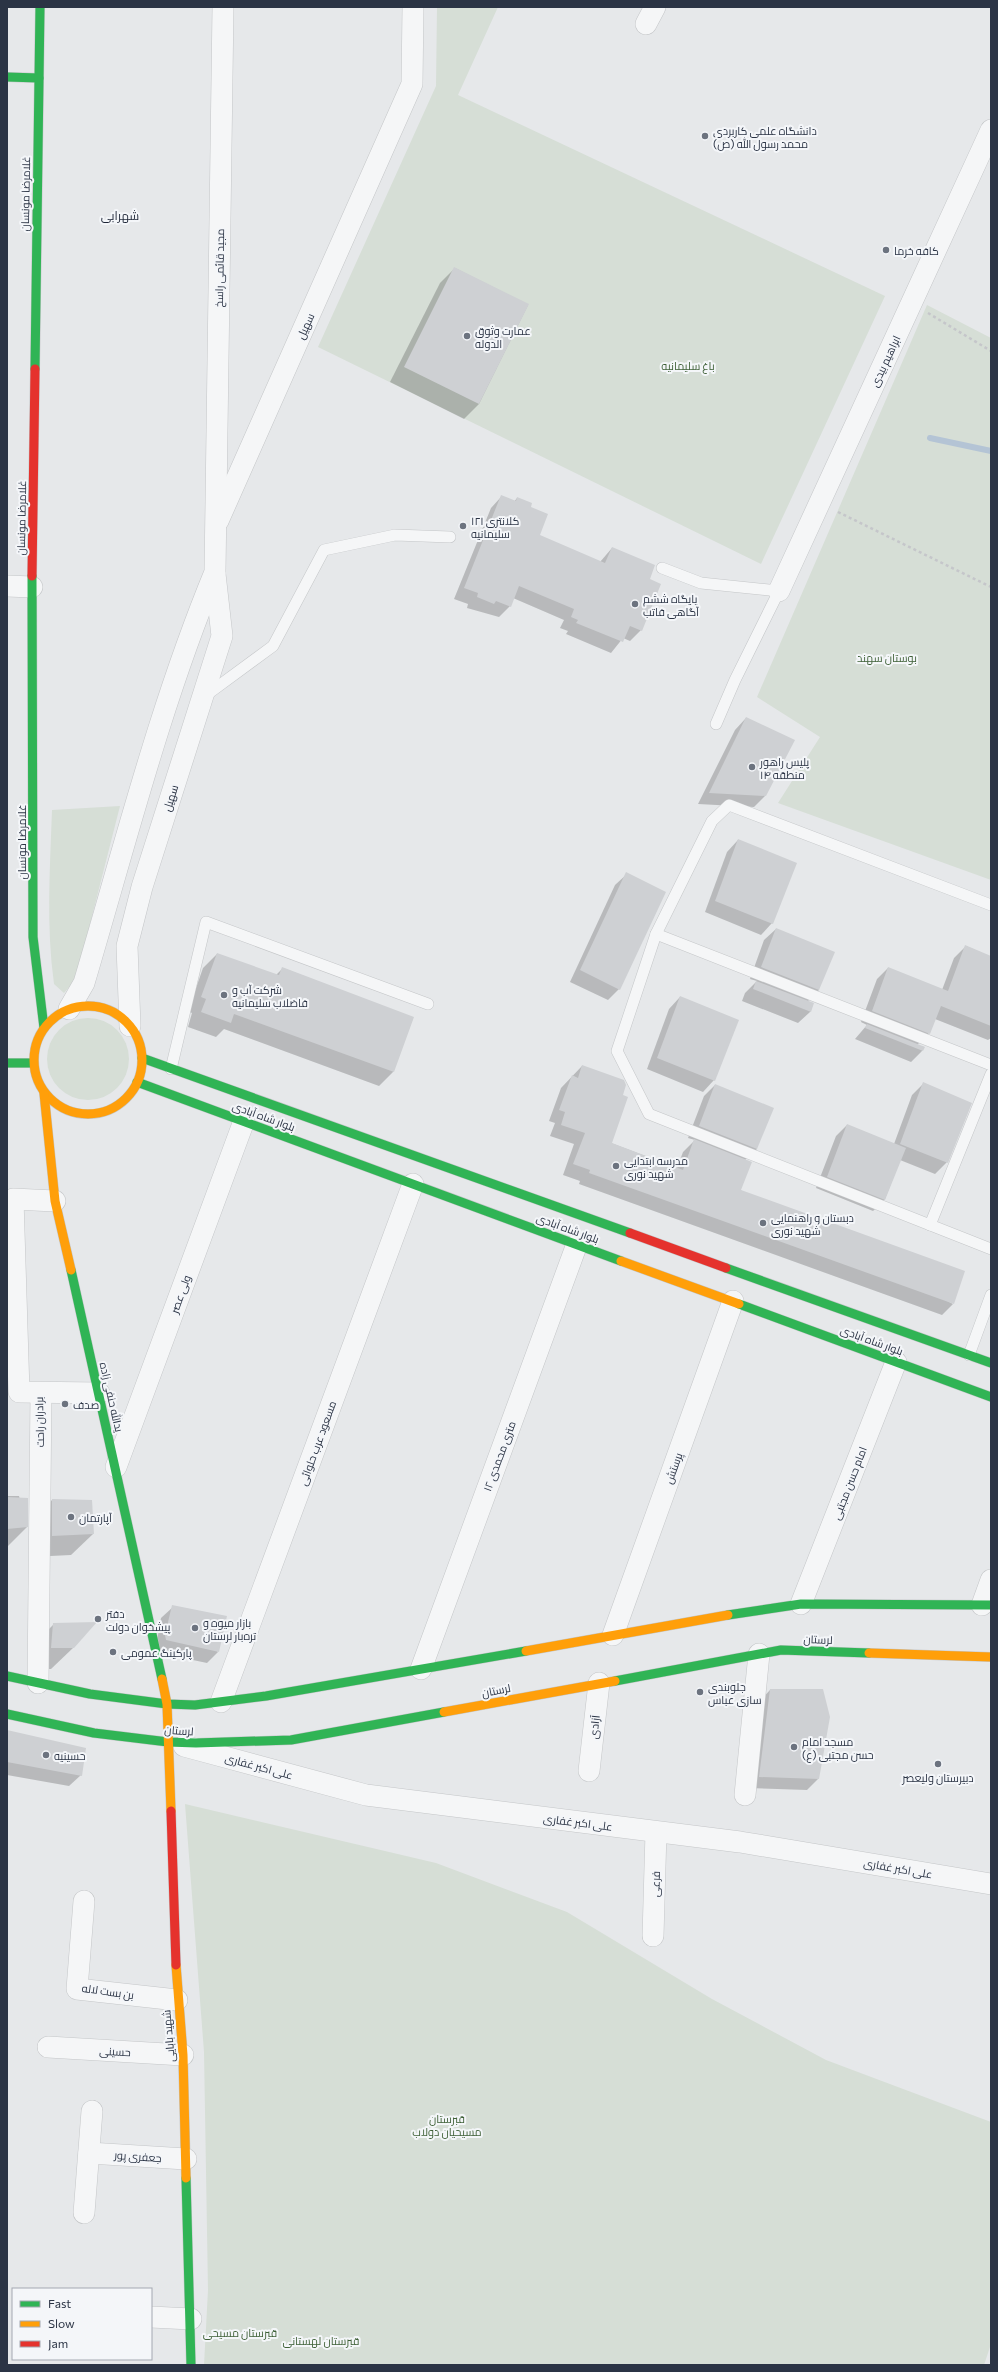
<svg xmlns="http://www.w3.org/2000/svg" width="998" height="2372" viewBox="0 0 998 2372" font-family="Commissioner,Cairo,sans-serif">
  <rect width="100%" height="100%" fill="#e6e8ea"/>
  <!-- green -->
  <g fill="#d6ded6">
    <path d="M437 7H498L458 95 885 296 761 564 318 347 436 86Z"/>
    <path d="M927 305 991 338V880L778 803 820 737 757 697Z"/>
    <path d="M120 806 76 979 64 993 54 984C46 926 50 868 52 810Z"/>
    <circle cx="88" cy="1059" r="41"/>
    <path d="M185 1804 436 1863 567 1912 712 1999 826 2060 991 2122V2344L984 2365H204L208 2290 204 2052Z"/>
  </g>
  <!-- shadow -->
  <g fill="#0003">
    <path d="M455 268 528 305 479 404 464 419 390 382 440 283Z"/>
    <path d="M501 497 514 502 517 498 530 508 538 536 600 562 612 548 648 579 641 630 630 641 623 638 611 653 566 634 568 631 560 628 564 620 513 598 510 606 499 617 467 608 468 604 454 599 491 508Z"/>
    <path d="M746 718 765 796 754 807 698 804 735 730Z"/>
    <path d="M738 840 772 923 761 935 705 912 727 852Z"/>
    <path d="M627 874 619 989 608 1000 570 982 615 885Z"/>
    <path d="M776 929 819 990 807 1002 813 1004 810 1012 798 1023 742 1001 745 993 757 981 750 979 764 940Z"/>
    <path d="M966 946 991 957V1038L988 1040 935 1019 929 1033 917 1045 924 1047 922 1051 911 1062 855 1039 867 1025 861 1022 877 979 888 968 942 990 954 958Z"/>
    <path d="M217 954 276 975 283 968 413 1018 393 1072 379 1086 224 1029 216 1037 188 1027 192 1013 188 1011 203 968Z"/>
    <path d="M680 997 714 1080 703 1092 647 1069 669 1009Z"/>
    <path d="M582 1066 611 1143 677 1168 683 1152 695 1140 688 1138 704 1096 715 1085 757 1149 745 1160 740 1190 953 1304 942 1315 579 1184 580 1181 563 1175 574 1144 550 1136 555 1123 549 1121 561 1088Z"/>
    <path d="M923 1084 947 1162 935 1174 900 1160 885 1199 873 1211 816 1188 836 1136 847 1125 894 1144 912 1095Z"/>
    <path d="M7 1496H19L27 1527 7 1547Z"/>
    <path d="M52 1500 93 1534 71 1555 30 1557 31 1521Z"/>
    <path d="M173 1607 218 1652 207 1663 155 1652 161 1618Z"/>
    <path d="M54 1624 73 1648 51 1669H30L32 1646Z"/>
    <path d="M770 1690 818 1779 807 1790 748 1788 759 1702Z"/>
    <path d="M7 1731 81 1775 69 1786 7 1775Z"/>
  </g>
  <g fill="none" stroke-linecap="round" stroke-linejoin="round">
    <!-- stream -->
    <path stroke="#b4c4d5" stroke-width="6" d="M930 438 991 451"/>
  </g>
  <!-- building -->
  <g fill="#ced0d3">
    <path d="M454 267 529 304 479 404 404 367Z"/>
    <path d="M501 495 516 501 517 497 532 503 531 507 548 514 540 535 605 563 612 547 655 565 650 579 661 584 642 631 630 626 623 642 576 623 578 620 571 617 574 609 519 586 511 607 496 601 494 604 477 597 478 593 464 588Z"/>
    <path d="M746 717 795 740 766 796 709 793Z"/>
    <path d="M738 839 797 863 773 924 715 901Z"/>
    <path d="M626 872 666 892 620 990 580 970Z"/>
    <path d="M776 928 835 952 819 990 761 967Z"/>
    <path d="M965 945 991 956V1026L941 1006 930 1034 872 1011 888 967 948 991Z"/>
    <path d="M217 953 279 975 282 967 414 1017 394 1072 234 1014 231 1023 201 1012 206 999 201 997Z"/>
    <path d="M756 981 814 1003 811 1012 753 989Z"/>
    <path d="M680 996 739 1020 715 1081 657 1058Z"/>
    <path d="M867 1024 925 1047 923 1051 865 1028Z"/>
    <path d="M582 1065 624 1080 626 1085 623 1095 628 1097 612 1143 683 1170 694 1139 752 1162 741 1190 965 1271 954 1304 589 1173 590 1170 573 1164 585 1133 561 1125 565 1112 559 1110 572 1075 578 1078Z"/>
    <path d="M923 1082 972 1103 948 1163 900 1144Z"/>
    <path d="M715 1084 774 1108 757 1149 699 1126Z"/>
    <path d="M847 1124 906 1148 885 1200 827 1177Z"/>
    <path d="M7 1497 28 1498V1527L7 1529Z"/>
    <path d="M52 1499 92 1500 94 1534 52 1536Z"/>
    <path d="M172 1605 227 1616 219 1652 166 1640 165 1635Z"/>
    <path d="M97 1622 74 1648H51L53 1623Z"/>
    <path d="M770 1689H823L830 1717 819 1779 759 1777Z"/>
    <path d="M7 1730 86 1748 82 1776 7 1762Z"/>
  </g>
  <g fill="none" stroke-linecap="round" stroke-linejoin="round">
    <!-- lane casing -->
    <g stroke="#c4c6c8" stroke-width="12">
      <g id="lane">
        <path d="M662 568 701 583 779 591 735 680 716 724"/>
        <path d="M205 696 273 646 324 550 395 535 450 537"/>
        <path d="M991 905 729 805 712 821 656 934 617 1051 649 1114 991 1249"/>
        <path d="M656 934 991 1065"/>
        <path d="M171 1069 206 922 428 1004"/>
        <path d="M930 1225 991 1074"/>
        <path d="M969 1355 991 1295"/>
      </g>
    </g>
    <!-- street casing -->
    <g stroke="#c4c6c8" stroke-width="22">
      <g id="street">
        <path d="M646 24 655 7"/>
        <path d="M218 521 412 84 413 7"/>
        <path d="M7 586 32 587"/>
        <path d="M779 591 991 130"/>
        <path d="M69 1009 84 983C125 845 160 705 215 572L223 7"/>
        <path d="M130 1026 127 946 142 887 222 636 215 574"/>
        <path d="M55 1201 13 1199 19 1392 99 1393"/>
        <path d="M116 1467 244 1121"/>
        <path d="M801 1604 896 1362"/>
        <path d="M982 1605 991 1580"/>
        <path d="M613 1635 733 1301"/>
        <path d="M421 1669 577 1244"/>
        <path d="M38 1683 41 1393"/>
        <path d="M221 1702 413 1184"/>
        <path d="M184 1746 366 1795 740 1842 991 1884"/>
        <path d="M589 1771 599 1683"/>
        <path d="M745 1795 759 1654"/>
        <path d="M84 1901 77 1989 177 2000"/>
        <path d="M653 1936 656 1832"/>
        <path d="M48 2047 183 2055"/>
        <path d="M89 2153 186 2159"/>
        <path d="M84 2213 92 2111"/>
        <path d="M151 2317 191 2319"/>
      </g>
    </g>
    <!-- fast casing -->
    <g stroke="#c4c6c8" stroke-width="10">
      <g id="fast">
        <path d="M7 77 39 78"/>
        <path d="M35 369 40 7"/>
        <path d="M32 576 33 937 44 1028"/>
        <path d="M142 1058 630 1233"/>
        <path d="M7 1063H33"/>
        <path d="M137 1082 621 1261"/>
        <path d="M726 1268 991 1363"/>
        <path d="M71 1270 162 1679"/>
        <path d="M739 1304 991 1397"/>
        <path d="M728 1615 801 1604 991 1605"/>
        <path d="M7 1676 90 1694 167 1704 195 1705 266 1696 526 1651"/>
        <path d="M615 1681 781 1650 869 1653"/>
        <path d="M7 1714 94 1733 168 1742 196 1743 291 1740 444 1712"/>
        <path d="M186 2178 191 2365"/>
      </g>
    </g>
    <!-- slow casing -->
    <g stroke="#c4c6c8" stroke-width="10">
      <g id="slow">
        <circle cx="88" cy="1060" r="54"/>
        <path d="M44 1093 55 1201 71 1270"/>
        <path d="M621 1261 739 1304"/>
        <path d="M526 1651 728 1615"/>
        <path d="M869 1653 991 1657"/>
        <path d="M162 1679 167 1704 171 1811"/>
        <path d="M444 1712 615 1681"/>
        <path d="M176 1965 183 2055 186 2178"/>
      </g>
    </g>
    <!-- jam casing -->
    <g stroke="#c4c6c8" stroke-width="10">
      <g id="jam">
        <path d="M32 576 35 369"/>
        <path d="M630 1233 726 1268"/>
        <path d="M171 1811 176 1965"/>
      </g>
    </g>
    <!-- path -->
    <g stroke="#c5c6ca" stroke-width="2.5" stroke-dasharray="3 3" stroke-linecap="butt">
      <path d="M928 313 991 351"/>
      <path d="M838 512 991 587"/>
    </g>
    <!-- lane -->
    <use href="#lane" stroke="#f5f6f7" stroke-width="11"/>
    <!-- street -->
    <use href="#street" stroke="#f5f6f7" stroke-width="21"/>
    <!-- fast -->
    <use href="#fast" stroke="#30b455" stroke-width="9"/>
    <!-- slow -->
    <use href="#slow" stroke="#ff9f0a" stroke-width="9"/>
    <!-- jam -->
    <use href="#jam" stroke="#e5322d" stroke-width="9"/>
  </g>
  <!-- markers -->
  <g fill="#6c737f" stroke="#f4f6f9" stroke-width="1.5">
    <circle cx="705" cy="136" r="4"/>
    <circle cx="886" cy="250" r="4"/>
    <circle cx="467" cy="336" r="4"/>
    <circle cx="463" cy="526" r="4"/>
    <circle cx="635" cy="604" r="4"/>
    <circle cx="752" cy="767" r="4"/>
    <circle cx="224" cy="995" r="4"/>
    <circle cx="616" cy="1166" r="4"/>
    <circle cx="763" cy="1223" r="4"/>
    <circle cx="65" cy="1404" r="4"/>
    <circle cx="71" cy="1517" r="4"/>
    <circle cx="98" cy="1619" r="4"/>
    <circle cx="195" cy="1628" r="4"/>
    <circle cx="113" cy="1652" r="4"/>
    <circle cx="700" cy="1692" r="4"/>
    <circle cx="794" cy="1747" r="4"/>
    <circle cx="46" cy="1755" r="4"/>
    <circle cx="938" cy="1764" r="4"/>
  </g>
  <g text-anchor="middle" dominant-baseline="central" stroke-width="4" stroke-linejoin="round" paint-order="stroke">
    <!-- poi labels -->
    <g font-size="11" fill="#2b3445" stroke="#f4f6f9" text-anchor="start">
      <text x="713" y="130">دانشگاه علمی کاربردی<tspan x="713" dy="13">محمد رسول الله (ص)</tspan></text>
      <text x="894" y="250">کافه خرما</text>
      <text x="475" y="330">عمارت وثوق<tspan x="475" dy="13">الدوله</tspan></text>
      <text x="471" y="520">كلانتری ١٢١<tspan x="471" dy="13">سلیمانیه</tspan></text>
      <text x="643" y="598">پایگاه ششم<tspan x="643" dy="13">آگاهی فاتب</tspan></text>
      <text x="760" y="761">پلیس راهور<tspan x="760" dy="13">منطقه ۱۴</tspan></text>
      <text x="232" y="989">شرکت آب و<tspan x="232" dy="13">فاضلاب سلیمانیه</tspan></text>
      <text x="624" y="1160">مدرسه ابتدایی<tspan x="624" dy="13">شهید نوری</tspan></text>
      <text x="771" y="1217">دبستان و راهنمایی<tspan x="771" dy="13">شهید نوری</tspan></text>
      <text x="73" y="1404">صدف</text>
      <text x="79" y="1517">آپارتمان</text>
      <text x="106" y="1613">دفتر<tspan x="106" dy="13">پیشخوان دولت</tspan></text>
      <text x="203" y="1622">بازار میوه و<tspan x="203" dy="13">تره‌بار لرستان</tspan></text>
      <text x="121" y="1652">پارکینگ عمومی</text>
      <text x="708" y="1686">جلوبندی<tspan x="708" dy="13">سازی عباس</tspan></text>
      <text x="802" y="1741">مسجد امام<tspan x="802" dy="13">حسن مجتبی (ع)</tspan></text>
      <text x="54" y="1755">حسینیه</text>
      <text x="938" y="1777" text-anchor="middle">دبیرستان ولیعصر</text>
    </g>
    <!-- street labels -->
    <g font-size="11" fill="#2b3445" stroke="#f4f6f9">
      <text transform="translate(25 194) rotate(-89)">غلامرضا مونسان</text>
      <text transform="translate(219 268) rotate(-89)">مجید قائمی راسخ</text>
      <text transform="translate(305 326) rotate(-66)">سهیل</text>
      <text transform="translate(885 361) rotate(-65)">ابراهیم بیدی</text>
      <text transform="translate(21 518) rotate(-89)">غلامرضا مونسان</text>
      <text transform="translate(170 798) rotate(-73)">سهیل</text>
      <text transform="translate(21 842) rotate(-90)">غلامرضا مونسان</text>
      <text transform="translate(264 1116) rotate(20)">بلوار شاه آبادی</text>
      <text transform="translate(568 1228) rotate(20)">بلوار شاه آبادی</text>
      <text transform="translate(180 1294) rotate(-70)">ولی عصر</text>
      <text transform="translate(872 1340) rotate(20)">بلوار شاه آبادی</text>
      <text transform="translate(112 1397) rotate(77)">یدالله حنفی زاده</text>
      <text transform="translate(39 1422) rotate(-91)">برادران راحت</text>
      <text transform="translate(317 1443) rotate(-70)">مسعود عرب حلوائی</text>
      <text transform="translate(499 1456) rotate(-70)">۱۲ متری محمدی</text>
      <text transform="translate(673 1468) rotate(-70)">پرستش</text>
      <text transform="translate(849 1483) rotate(-69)">امام حسن مجتبی</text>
      <text transform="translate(818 1639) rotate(2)">لرستان</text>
      <text transform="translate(496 1690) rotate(-11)">لرستان</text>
      <text transform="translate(594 1727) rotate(-84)">آزادی</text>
      <text transform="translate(179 1730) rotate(4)">لرستان</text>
      <text transform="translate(259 1766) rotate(15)">علی اکبر غفاری</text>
      <text transform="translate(578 1822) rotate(7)">علی اکبر غفاری</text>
      <text transform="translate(898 1868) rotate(10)">علی اکبر غفاری</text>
      <text transform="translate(655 1884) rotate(-88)">فرعی</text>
      <text transform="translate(108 1991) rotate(8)">بن بست لاله</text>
      <text transform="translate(168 2036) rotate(-95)">شهید بابایی</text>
      <text transform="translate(115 2051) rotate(3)">حسینی</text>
      <text transform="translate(138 2156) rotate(4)">جعفری پور</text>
    </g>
    <!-- park labels -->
    <g font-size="11" fill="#3f6138" stroke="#f4f6f9">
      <text x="688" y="365">باغ سلیمانیه</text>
      <text x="887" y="657">بوستان سهند</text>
      <text x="447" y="2118">قبرستان<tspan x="447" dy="13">مسیحیان دولاب</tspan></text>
      <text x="240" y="2332">قبرستان مسیحی</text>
      <text x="321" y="2340">قبرستان لهستانی</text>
    </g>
    <!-- neighbourhood labels -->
    <g font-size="12" fill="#1d2536" stroke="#f4f6f9">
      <text x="120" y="215">شهرابی</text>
    </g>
  </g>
  <!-- border -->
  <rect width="998" height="2372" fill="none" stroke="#2b3445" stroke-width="16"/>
  <!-- legend -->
  <rect x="12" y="2288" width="140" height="72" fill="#f4f6f9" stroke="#a4a8b1"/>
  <rect x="20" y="2301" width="20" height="6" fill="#30b455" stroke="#a4a8b1"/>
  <text x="48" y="2308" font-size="12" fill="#2b3445">Fast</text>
  <rect x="20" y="2321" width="20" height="6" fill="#ff9f0a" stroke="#a4a8b1"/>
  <text x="48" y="2328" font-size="12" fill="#2b3445">Slow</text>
  <rect x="20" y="2341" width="20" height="6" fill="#e5322d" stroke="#a4a8b1"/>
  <text x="48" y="2348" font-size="12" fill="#2b3445">Jam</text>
</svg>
